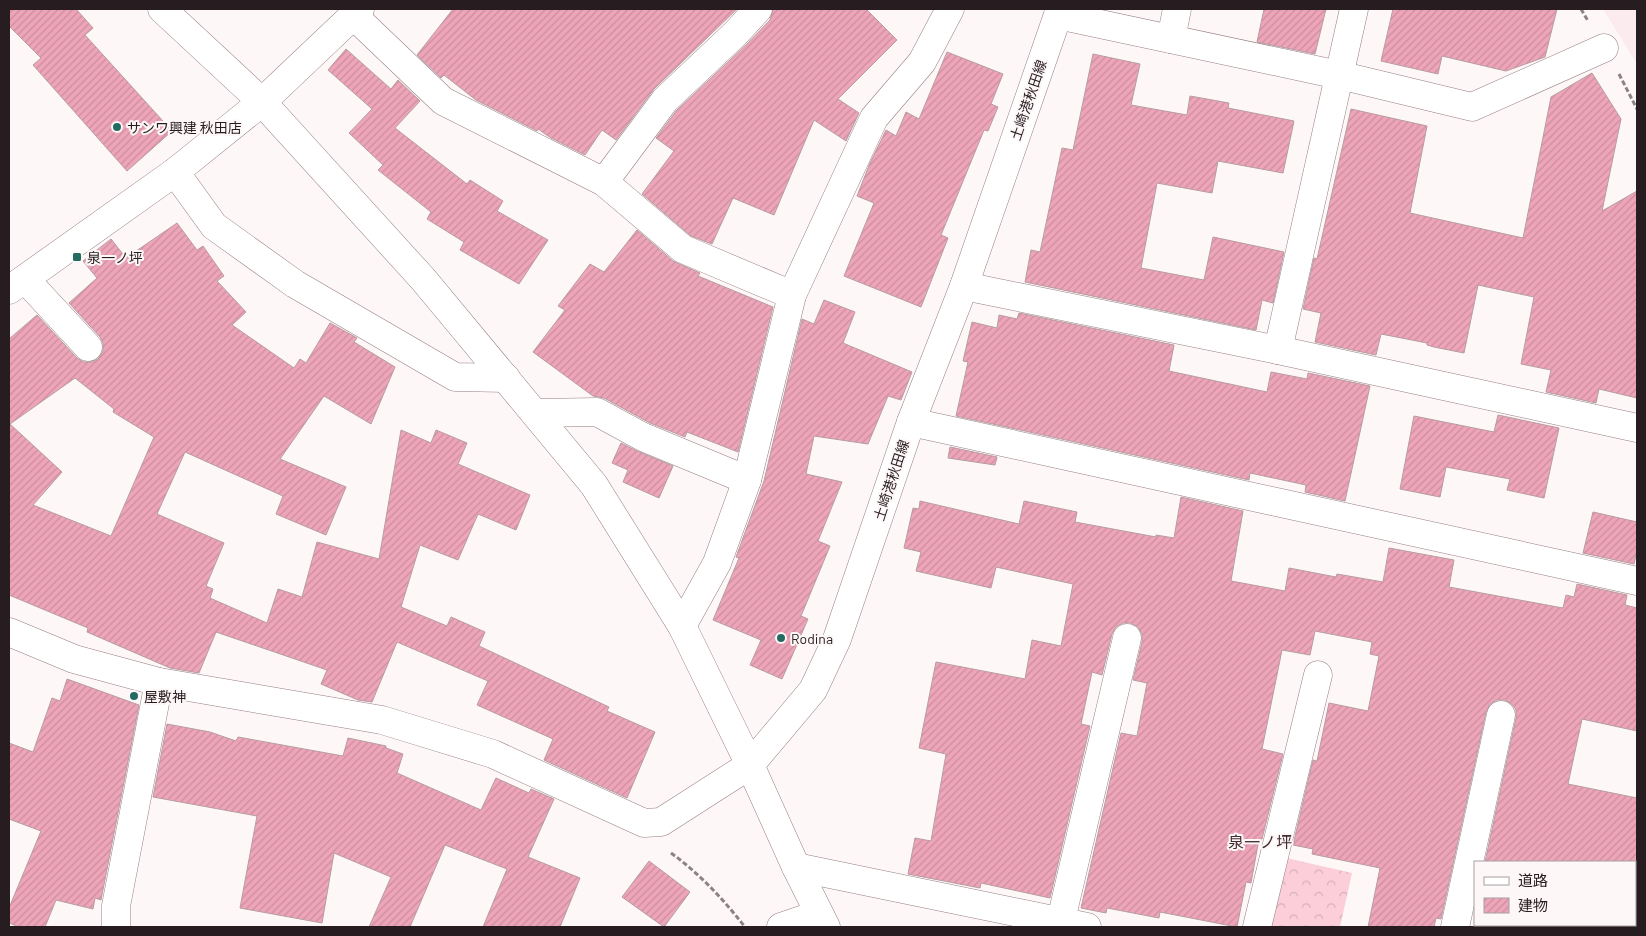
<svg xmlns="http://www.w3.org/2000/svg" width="1646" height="936" viewBox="0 0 1646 936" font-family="Barlow,'Noto Sans JP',sans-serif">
  <defs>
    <pattern id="forest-crowns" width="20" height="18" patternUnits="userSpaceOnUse" patternTransform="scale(1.25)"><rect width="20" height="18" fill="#fbced9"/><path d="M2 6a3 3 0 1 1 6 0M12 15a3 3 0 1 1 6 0" fill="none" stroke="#d7b0ba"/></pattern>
    <pattern id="building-hatch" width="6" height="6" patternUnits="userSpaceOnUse" patternTransform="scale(1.25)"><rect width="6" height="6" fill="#eea5b9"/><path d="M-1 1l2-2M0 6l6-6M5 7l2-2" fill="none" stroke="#cc8e9f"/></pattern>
  </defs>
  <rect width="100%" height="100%" fill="#fdf7f8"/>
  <!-- built -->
  <path fill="#fbebef" d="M1603 9H1637V64Z"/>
  <!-- forest -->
  <path fill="url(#forest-crowns)" d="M1282 857 1352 873 1340 927H1267Z"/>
  <!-- building -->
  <g fill="url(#building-hatch)" stroke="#b79ca2" fill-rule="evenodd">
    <path d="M9 9H76L93 28 85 35 172 131 127 171 33 65 41 58 9 26Z"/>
    <path d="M453 9H737L654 89 616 140 602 130 585 155 551 138 538 129 537 131 476 100 444 75 441 78 417 55Z"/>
    <path d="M773 9H866L897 40 838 99 859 113 846 141 814 120 774 215 733 198 712 244 691 236 642 194 674 151 656 138 677 110 747 44 770 20Z"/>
    <path d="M1264 9H1326L1315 54 1257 42Z"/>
    <path d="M1393 9H1557L1545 57 1506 71 1442 56 1438 74 1381 61Z"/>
    <path d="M346 49 391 89 398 80 420 101 395 128 467 184 470 180 503 201 497 211 548 240 519 284 460 250 464 242 427 219 431 212 378 170 383 165 349 133 372 109 328 70Z"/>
    <path d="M947 52 1003 74 991 104 998 107 988 131 984 130 941 235 948 238 921 307 844 276 874 203 857 196 870 163 886 130 896 136 906 112 919 119Z"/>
    <path d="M1093 54 1140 64 1131 105 1187 115 1190 96 1229 103 1228 108 1294 121 1283 173 1218 161 1212 193 1157 183 1141 268 1204 280 1213 237 1284 252 1273 303 1262 300 1256 330 1025 282 1031 250 1040 252 1062 148 1073 150Z"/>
    <path d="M1592 73 1621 119 1602 211 1637 191V398L1599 389 1596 403 1546 392 1551 370 1521 364 1534 297 1478 285 1464 353 1434 347 1427 345V343L1381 334 1376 355 1315 342 1321 313 1303 309 1314 258 1317 259 1351 109 1427 126 1410 213 1523 238 1551 97Z"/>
    <path d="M177 223 197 250 203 246 224 276 217 281 246 312 232 325 294 368 300 359 306 363 330 323 357 338 354 342 395 367 371 424 324 396 280 459 346 487 326 535 276 514 283 496 185 452 157 514 224 543 206 586 213 589 210 598 267 623 278 589 302 597 317 542 379 559 401 430 431 443 436 430 467 443 458 464 530 495 516 530 478 514 458 560 420 545 401 607 447 626 451 617 485 632 479 646 609 707 607 711 655 732 627 798 544 760 553 739 477 705 488 681 397 642 372 702 358 700 321 684 327 670 216 632 199 673 170 668 87 632 88 628 9 595V339L37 315 77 358 84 362H92L98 359 103 351V343L100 337 69 303 97 278 83 261 111 239 126 258ZM75 378 114 409 113 412 154 437 111 536 33 505 62 472 10 424Z"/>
    <path d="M637 230 673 261 700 273 698 276 773 307 738 452 687 432 685 437 650 423 604 398 593 396 533 352 565 310 558 306 590 264 604 272Z"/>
    <path d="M824 300 855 312 843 343 912 372 901 400 888 396 868 444 814 436 806 474 842 482 818 541 830 546 801 616 808 619 782 679 750 665 761 640 713 620 739 558 736 557 764 481 802 319 814 324Z"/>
    <path d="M1019 313 1174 345 1169 371 1267 392 1271 372 1307 379 1308 373 1370 386 1345 501 1305 492 1306 485 1250 473 1249 480 956 416 968 362 963 361 972 322 997 328 999 315 1017 319Z"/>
    <path d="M1498 415 1559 428 1544 498 1507 490 1510 479 1446 467 1440 497 1400 489 1414 416 1494 432Z"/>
    <path d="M621 443 637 451 673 466 659 498 623 482 628 470 612 463Z"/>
    <path d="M950 447 997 457 995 465 948 458Z"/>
    <path d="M1181 497 1243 511 1231 581 1285 591 1289 568 1336 577 1337 574 1383 582 1389 548 1454 560 1449 587 1563 608 1566 595 1574 597 1577 584 1627 595 1625 605 1637 608V731L1582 719 1568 784 1637 798V862H1485L1516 718V710L1512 704 1505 700H1497L1490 704 1486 712 1441 919 1436 918 1434 927H1368L1380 868 1312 854 1313 849 1293 845 1313 760 1317 761 1329 703 1368 711 1379 656 1370 654 1372 642 1315 631 1310 655 1282 650 1262 749 1283 754 1262 839H1259L1251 883 1246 882 1237 927 1160 912 1159 918 1107 908 1106 913 1081 908 1121 733 1137 736 1147 683 1133 680 1142 642V634L1138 627 1130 623H1123L1116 627 1112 634 1102 675 1092 672 1081 724 1090 726 1050 898 981 883 980 888 908 874 915 838 931 841 946 754 919 748 936 662 1025 679 1032 640 1061 646 1073 584 996 567 991 588 916 571 921 552 904 548 913 508 919 509 920 501 1019 524 1024 501 1077 512 1075 522 1156 537V535L1174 538Z"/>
    <path d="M1593 512 1637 522V550L1634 564 1583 553Z"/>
    <path d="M67 679 139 705 101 900 95 898 93 909 56 900 45 927H19L9 923V908L41 831 9 819V743L33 752 52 698 60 701Z"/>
    <path d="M167 724 210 732 236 741 238 737 343 756 348 738 386 746V748L403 754 397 773 481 810 496 778 529 793 531 789 554 799 528 857 580 878 560 927H483L507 869 445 845 410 927H369L391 877 334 853 322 923 240 908 257 816 153 797Z"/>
    <path d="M649 861 690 892 664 927 622 897Z"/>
  </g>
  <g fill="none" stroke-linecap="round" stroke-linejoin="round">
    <!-- minor casing -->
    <g stroke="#987e84" stroke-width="29">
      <g id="minor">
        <path d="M353 15 443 101 604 182 683 249 792 295"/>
        <path d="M1058 15 1339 75 1472 107 1604 48"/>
        <path d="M1171 39 1177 9"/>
        <path d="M175 172 214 226 295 284 455 377 506 378"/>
        <path d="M604 182 665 100 736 33 758 9"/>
        <path d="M25 279 88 347"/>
        <path d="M964 286 1278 350 1637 428"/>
        <path d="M9 290 175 172 262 102 360 9"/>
        <path d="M1278 350 1354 9"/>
        <path d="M535 413 597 412 643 437 747 480"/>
        <path d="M911 422 1637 581"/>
        <path d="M682 626 717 563 747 480 792 295 874 118 922 62 950 9"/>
        <path d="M9 632 74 659 159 682 382 720 493 754 644 823 661 822 750 765 682 626 594 485 423 279 262 102 162 9"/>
        <path d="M796 867 1087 927"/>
        <path d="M1061 920 1127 638"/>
        <path d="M116 927V906L159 682"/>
        <path d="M781 927 819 914"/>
        <path d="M1257 927 1318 675"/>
        <path d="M1455 927 1501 715"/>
      </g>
    </g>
    <!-- major casing -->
    <g stroke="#987e84" stroke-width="29">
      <path id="major" d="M826 927 796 867 750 765 813 690 837 639 911 422 964 286 1060 9"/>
    </g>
    <!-- path -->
    <g stroke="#8b8385" stroke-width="3" stroke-dasharray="5 2.5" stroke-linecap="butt">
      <path d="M1581 9 1588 21"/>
      <path d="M1619 74 1637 109"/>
      <path d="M671 853C699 873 724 900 745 927"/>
    </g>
    <!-- minor -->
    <use href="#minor" stroke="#fff" stroke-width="28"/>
    <!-- major -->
    <use href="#major" stroke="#fff" stroke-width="28"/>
  </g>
  <!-- markers -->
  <g fill="#236b60" stroke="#fdf7f8" stroke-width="2">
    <circle cx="117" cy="127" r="5"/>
    <rect x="72" y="252" width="10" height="10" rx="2.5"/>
    <circle cx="781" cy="638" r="5"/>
    <circle cx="134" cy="696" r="5"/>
  </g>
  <g text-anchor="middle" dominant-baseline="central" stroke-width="4" stroke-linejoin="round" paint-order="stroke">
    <!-- street labels -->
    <g font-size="14" fill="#271d20" stroke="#fdf7f8">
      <text transform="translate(1028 100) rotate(-71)">土崎港秋田線</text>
      <text transform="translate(891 480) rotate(-72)">土崎港秋田線</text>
    </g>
    <!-- poi labels -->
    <g font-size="14" fill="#271d20" stroke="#fdf7f8" text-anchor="start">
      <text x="127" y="127">サンワ興建 秋田店</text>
      <text x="87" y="257">泉一ノ坪</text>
      <text x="791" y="638">Rodina</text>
      <text x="144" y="696">屋敷神</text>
    </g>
    <!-- quarter labels -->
    <g font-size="16" fill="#432d33" stroke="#fdf7f8">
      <text x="1260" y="841">泉一ノ坪</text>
    </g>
  </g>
  <!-- border -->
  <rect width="1646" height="936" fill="none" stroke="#271d20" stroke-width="20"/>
  <!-- legend -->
  <rect x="1474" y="861" width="162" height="65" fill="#fdf7f8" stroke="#a7a0a2"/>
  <rect x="1484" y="877" width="25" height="8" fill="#ffffff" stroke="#a7a0a2"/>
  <text x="1518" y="886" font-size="15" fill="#271d20">道路</text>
  <rect x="1484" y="898" width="25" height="15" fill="url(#building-hatch)" stroke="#a7a0a2"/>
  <text x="1518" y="911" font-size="15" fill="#271d20">建物</text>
</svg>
